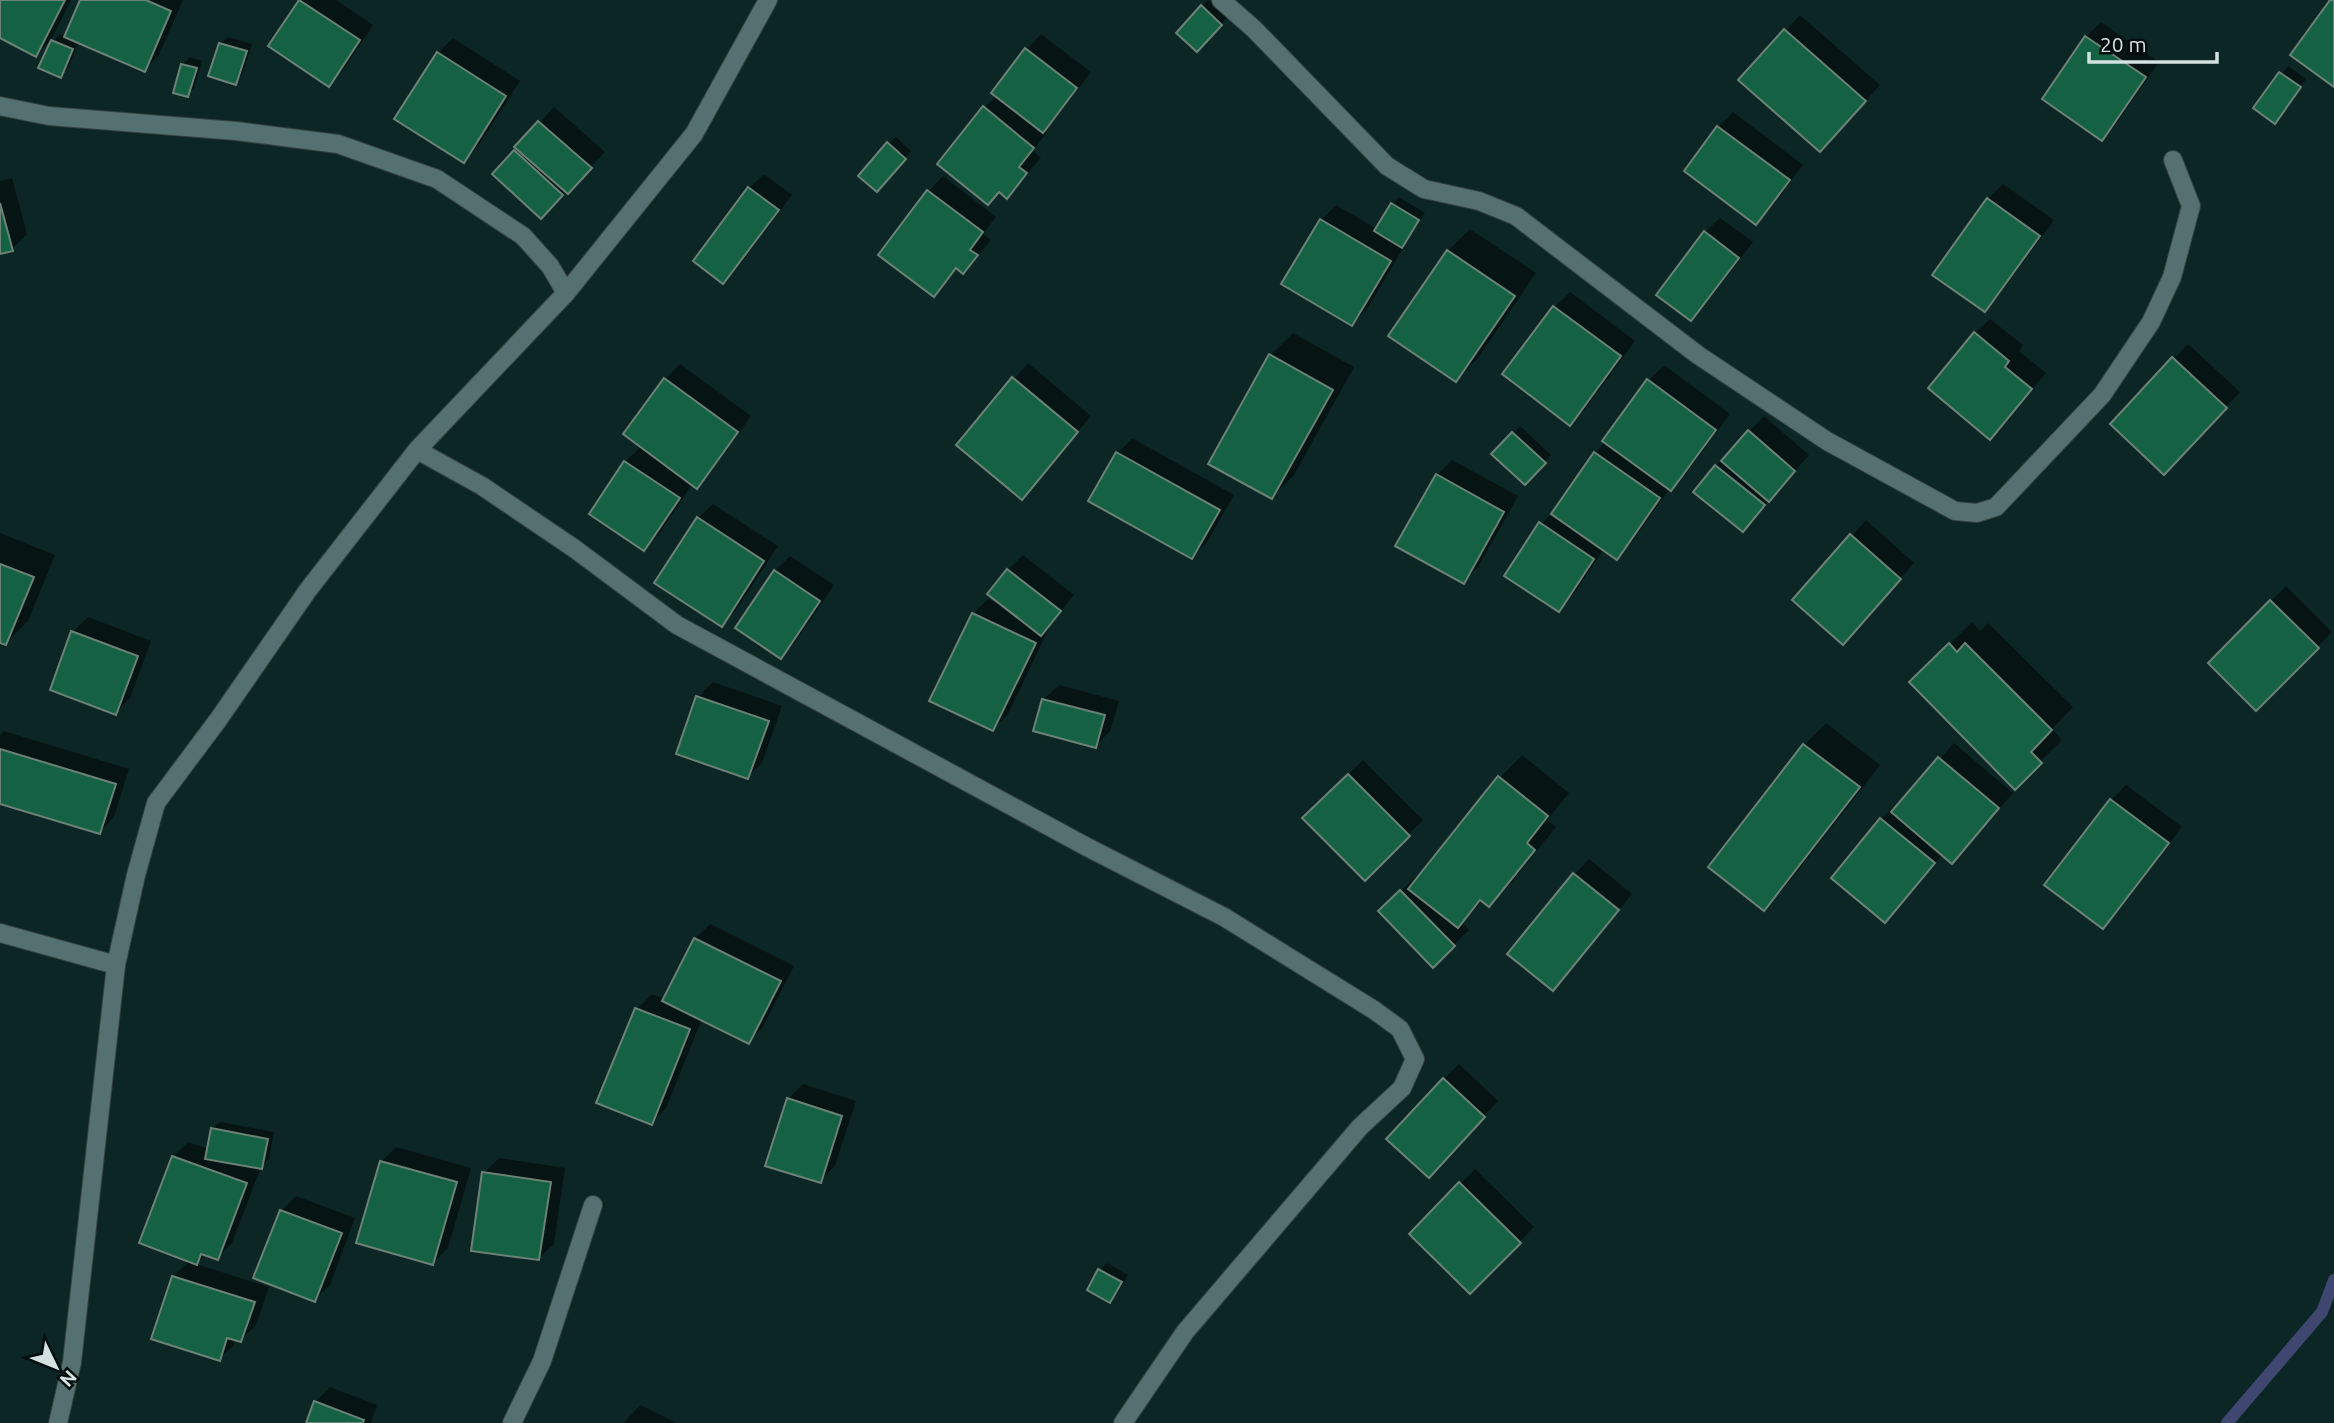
<svg xmlns="http://www.w3.org/2000/svg" width="2334" height="1423" viewBox="0 0 2334 1423" font-family="Ubuntu,sans-serif">
  <rect width="100%" height="100%" fill="#0c2626"/>
  <!-- shadow -->
  <g fill="#0007">
    <path d="M0 0H71L51 40 36 54 0 36Z"/>
    <path d="M82 0H183L159 55 144 70 79 42 68 68 61 75 53 41 60 34 66 37Z"/>
    <path d="M302 0H336L373 25 343 70 328 85 271 45Z"/>
    <path d="M1208 0 1228 17 1197 50 1178 33Z"/>
    <path d="M1800 15 1880 85 1835 135 1741 80Z"/>
    <path d="M2101 22 2159 62 2116 124 2101 139 2086 37Z"/>
    <path d="M1041 34 1091 72 1058 115 1044 129 1047 132 1033 151 1041 158 1007 196 985 107 997 95 994 92 1027 49Z"/>
    <path d="M228 37 252 44 242 75 235 83 220 44Z"/>
    <path d="M453 38 520 81 478 146 464 161 438 53Z"/>
    <path d="M190 57 202 61 194 88 187 95 175 91 183 64Z"/>
    <path d="M2288 66 2306 79 2282 115 2255 108Z"/>
    <path d="M554 107 605 152 556 202 494 173Z"/>
    <path d="M1733 112 1803 165 1771 208 1756 223 1718 127Z"/>
    <path d="M896 137 911 151 884 182 889 143Z"/>
    <path d="M764 174 792 195 738 267 723 282 749 188Z"/>
    <path d="M943 176 996 217 983 234 991 240 978 256 963 271 958 267 933 295 929 191Z"/>
    <path d="M12 178 27 234 12 249 0 252V181Z"/>
    <path d="M2003 184 2054 220 1999 295 1985 310 1934 274 1988 199Z"/>
    <path d="M1399 197 1425 213 1403 244 1405 245 1367 309 1352 324 1321 220 1336 205 1377 229 1392 204Z"/>
    <path d="M1720 218 1753 242 1706 304 1691 319 1705 232Z"/>
    <path d="M1470 229 1536 273 1478 358 1456 380 1448 251Z"/>
    <path d="M1570 292 1635 341 1585 409 1570 423 1504 374 1555 307Z"/>
    <path d="M1990 319 2023 345 2019 351 2046 373 1990 438 1975 333Z"/>
    <path d="M1293 333 1354 367 1294 475 1272 497 1271 355Z"/>
    <path d="M2188 344 2240 392 2179 458 2112 424Z"/>
    <path d="M1028 363 1091 416 1022 497 958 444Z"/>
    <path d="M680 364 751 416 711 471 697 486 693 483 659 534 644 549 625 462 642 446 625 434 665 379Z"/>
    <path d="M1664 365 1730 414 1686 474 1670 488 1631 543 1616 558 1604 549 1573 595 1558 610 1541 524 1556 509 1649 380Z"/>
    <path d="M1764 416 1809 455 1743 530 1716 466Z"/>
    <path d="M1520 426 1551 455 1525 483 1494 454Z"/>
    <path d="M1132 438 1234 495 1207 542 1192 557 1091 500 1118 453Z"/>
    <path d="M1452 460 1518 496 1478 567 1463 582 1437 475Z"/>
    <path d="M713 504 778 546 736 610 721 624 698 518Z"/>
    <path d="M1866 520 1914 563 1858 627 1795 600Z"/>
    <path d="M0 533 55 555 28 621 6 643 2 642 0 646Z"/>
    <path d="M1023 555 1074 595 1048 627 1049 628 1008 714 993 729 973 614 988 599 1004 606 1008 570Z"/>
    <path d="M790 556 834 585 795 642 781 657 775 571Z"/>
    <path d="M2286 586 2332 632 2256 709 2210 663Z"/>
    <path d="M88 617 151 641 130 698 115 713 73 632Z"/>
    <path d="M1972 622 1980 631 1988 623 2073 707 2052 729 2062 740 2015 787 1912 682Z"/>
    <path d="M713 682 782 706 762 763 747 777 698 697Z"/>
    <path d="M1059 685 1119 701 1110 731 1096 746 1044 699Z"/>
    <path d="M1826 723 1880 765 1786 886 1764 908 1804 745Z"/>
    <path d="M4 731 129 769 114 817 100 832 0 802V735Z"/>
    <path d="M1954 743 2013 793 1952 862 1943 854 1885 921 1881 819 1896 804 1898 806Z"/>
    <path d="M1522 755 1569 793 1547 820 1556 827 1511 883 1489 905 1483 900 1461 922 1469 930 1433 965 1381 911 1416 876 1418 879 1500 778Z"/>
    <path d="M1363 760 1423 820 1365 878 1305 818Z"/>
    <path d="M2126 785 2182 827 2118 912 2103 927 2047 885 2111 800Z"/>
    <path d="M1589 859 1632 894 1567 974 1553 988 1510 954 1575 874Z"/>
    <path d="M710 924 794 966 763 1027 748 1042 702 1019 666 1108 651 1123 599 1102 637 1009 652 994 665 999 695 939Z"/>
    <path d="M1459 1064 1498 1101 1443 1160 1444 1079Z"/>
    <path d="M803 1084 856 1101 835 1166 820 1181 788 1099Z"/>
    <path d="M220 1122 274 1132 269 1159 261 1167 232 1243 217 1258 206 1254 196 1264 269 1287 256 1325 241 1340 236 1339 234 1345 219 1359 173 1277 190 1260 173 1157 188 1142 209 1149 212 1129Z"/>
    <path d="M396 1147 471 1168 448 1248 433 1263 381 1162Z"/>
    <path d="M499 1158 565 1168 554 1244 539 1258 484 1173Z"/>
    <path d="M1475 1169 1534 1227 1470 1292 1411 1234Z"/>
    <path d="M296 1196 355 1218 330 1285 315 1300 281 1211Z"/>
    <path d="M1107 1263 1128 1275 1117 1294 1110 1301 1100 1270Z"/>
    <path d="M330 1387 377 1405 371 1423H308L315 1402Z"/>
    <path d="M640 1405 677 1423H624Z"/>
  </g>
  <g fill="none" stroke-linecap="round" stroke-linejoin="round">
    <!-- stream -->
    <path stroke="#3f4770" stroke-width="12" d="M2227 1423 2322 1312 2334 1280"/>
  </g>
  <!-- building -->
  <g fill="#146143" stroke="#6c8276" stroke-width="2">
    <path d="M0 0H65L36 57 0 38Z"/>
    <path d="M80 0H146L171 11 145 72 64 37Z"/>
    <path d="M299 0 360 40 329 87 268 46Z"/>
    <path d="M2330 0H2334V87L2290 55Z"/>
    <path d="M1201 5 1222 25 1197 52 1176 33Z"/>
    <path d="M1784 29 1866 101 1820 152 1738 80Z"/>
    <path d="M2085 36 2146 77 2102 141 2042 99Z"/>
    <path d="M51 40 73 49 61 78 38 68Z"/>
    <path d="M219 43 247 51 236 85 208 76Z"/>
    <path d="M1025 48 1077 88 1043 133 991 93Z"/>
    <path d="M437 52 506 96 464 163 394 119Z"/>
    <path d="M181 64 197 68 188 97 173 93Z"/>
    <path d="M2279 72 2301 87 2275 124 2253 108Z"/>
    <path d="M983 106 1034 148 1019 167 1027 173 1007 199 999 192 988 205 937 164Z"/>
    <path d="M538 121 592 168 568 194 514 147Z"/>
    <path d="M1717 126 1790 180 1756 225 1684 171Z"/>
    <path d="M887 142 906 159 877 192 858 176Z"/>
    <path d="M514 150 563 195 541 219 492 174Z"/>
    <path d="M748 187 779 210 723 284 693 261Z"/>
    <path d="M927 190 983 232 970 250 978 255 963 274 956 268 934 297 878 255Z"/>
    <path d="M1987 198 2040 236 1985 312 1932 275Z"/>
    <path d="M0 203 13 251 0 254Z"/>
    <path d="M1391 203 1419 220 1402 248 1374 231Z"/>
    <path d="M1320 219 1391 261 1352 326 1281 284Z"/>
    <path d="M1704 231 1739 258 1691 321 1656 295Z"/>
    <path d="M1447 250 1515 296 1456 382 1388 336Z"/>
    <path d="M1553 306 1621 356 1570 426 1502 374Z"/>
    <path d="M1974 332 2009 361 2005 367 2032 389 1990 440 1928 388Z"/>
    <path d="M1269 354 1333 390 1272 499 1208 464Z"/>
    <path d="M2172 357 2227 408 2164 475 2110 424Z"/>
    <path d="M1012 377 1078 432 1022 500 956 445Z"/>
    <path d="M664 378 738 432 697 489 623 434Z"/>
    <path d="M1647 379 1716 430 1671 491 1602 441Z"/>
    <path d="M1748 430 1795 471 1769 502 1721 461Z"/>
    <path d="M1512 432 1546 463 1525 485 1491 454Z"/>
    <path d="M1116 452 1220 510 1192 559 1088 501Z"/>
    <path d="M1594 452 1660 498 1617 560 1551 514Z"/>
    <path d="M624 461 680 498 644 551 589 514Z"/>
    <path d="M1715 465 1765 505 1743 532 1693 492Z"/>
    <path d="M1436 474 1504 512 1464 584 1395 546Z"/>
    <path d="M697 517 764 561 722 627 654 583Z"/>
    <path d="M1539 522 1594 559 1559 612 1504 576Z"/>
    <path d="M1850 534 1901 579 1843 645 1792 600Z"/>
    <path d="M0 564 34 577 6 645 0 643Z"/>
    <path d="M1007 569 1061 611 1041 636 987 594Z"/>
    <path d="M774 570 820 601 781 659 735 628Z"/>
    <path d="M2270 600 2319 648 2256 711 2208 663Z"/>
    <path d="M972 613 1036 643 993 731 929 701Z"/>
    <path d="M71 631 138 656 116 715 50 690Z"/>
    <path d="M1949 643 1957 652 1965 643 2052 730 2031 752 2042 763 2015 790 1909 682Z"/>
    <path d="M696 696 769 721 748 779 676 754Z"/>
    <path d="M1042 699 1105 715 1096 748 1033 731Z"/>
    <path d="M1803 744 1860 787 1764 911 1708 867Z"/>
    <path d="M0 749 116 784 100 834 0 804Z"/>
    <path d="M1938 757 1999 808 1952 864 1891 812Z"/>
    <path d="M1348 774 1410 836 1365 881 1302 818Z"/>
    <path d="M1498 776 1548 816 1527 843 1535 850 1489 907 1480 900 1458 928 1408 889Z"/>
    <path d="M2110 799 2169 843 2103 929 2044 885Z"/>
    <path d="M1880 818 1935 863 1885 923 1831 878Z"/>
    <path d="M1573 873 1619 910 1553 991 1507 954Z"/>
    <path d="M1400 890 1455 946 1433 968 1378 911Z"/>
    <path d="M694 938 781 981 749 1044 662 1001Z"/>
    <path d="M635 1008 690 1029 652 1125 596 1103Z"/>
    <path d="M1443 1078 1485 1117 1429 1178 1386 1139Z"/>
    <path d="M787 1098 842 1116 821 1183 765 1166Z"/>
    <path d="M211 1128 268 1139 262 1169 205 1159Z"/>
    <path d="M172 1156 247 1183 218 1260 201 1254 197 1265 139 1243Z"/>
    <path d="M380 1161 457 1182 433 1265 356 1243Z"/>
    <path d="M482 1172 551 1182 539 1260 471 1251Z"/>
    <path d="M1459 1182 1521 1243 1470 1294 1409 1234Z"/>
    <path d="M280 1210 342 1233 315 1302 253 1278Z"/>
    <path d="M1098 1269 1122 1282 1110 1303 1087 1290Z"/>
    <path d="M172 1276 255 1302 241 1342 227 1338 220 1361 151 1339Z"/>
    <path d="M314 1401 364 1420 363 1423H306Z"/>
  </g>
  <g fill="none" stroke-linecap="round" stroke-linejoin="round">
    <!-- street casing -->
    <g stroke="#334241" stroke-width="20">
      <g id="street">
        <path d="M1221 0 1254 29 1387 166 1424 189 1479 201 1516 216 1698 355 1827 441 1955 511 1977 513 1996 507 2102 395 2151 322 2172 277 2191 206 2173 160"/>
        <path d="M0 106 49 116 236 131 338 144 437 179 523 236 550 266 566 293"/>
        <path d="M417 450 482 486 575 549 677 625 1087 847 1224 917 1374 1010 1400 1029 1415 1059 1402 1088 1360 1127 1185 1332 1123 1423"/>
        <path d="M0 933 116 965"/>
        <path d="M58 1423 72 1362 116 965 136 875 156 803 218 720 308 590 417 450 566 293 694 134 768 0"/>
        <path d="M512 1423 542 1361 593 1205"/>
      </g>
    </g>
    <!-- street -->
    <use href="#street" stroke="#557070" stroke-width="18"/>
  </g>
  <!-- north arrow -->
  <g transform="translate(56 1367) rotate(133)" stroke="#040d0d" stroke-width="5" paint-order="stroke">
  <path d="M0-5L12 26L0 18L-12 26Z" fill="#d3e2e1"/>
  <text y="-10" font-size="19" font-weight="bold" text-anchor="middle" fill="#d3e2e1">N</text>
  </g>
  <!-- scale -->
  <path d="M2089 52v10h128v-10" fill="none" stroke="#d3e2e1" stroke-width="3.5"/>
  <text x="2100" y="52" font-size="21" fill="#d3e2e1" stroke="#040d0d" stroke-width="5" paint-order="stroke">20 m</text>
</svg>
